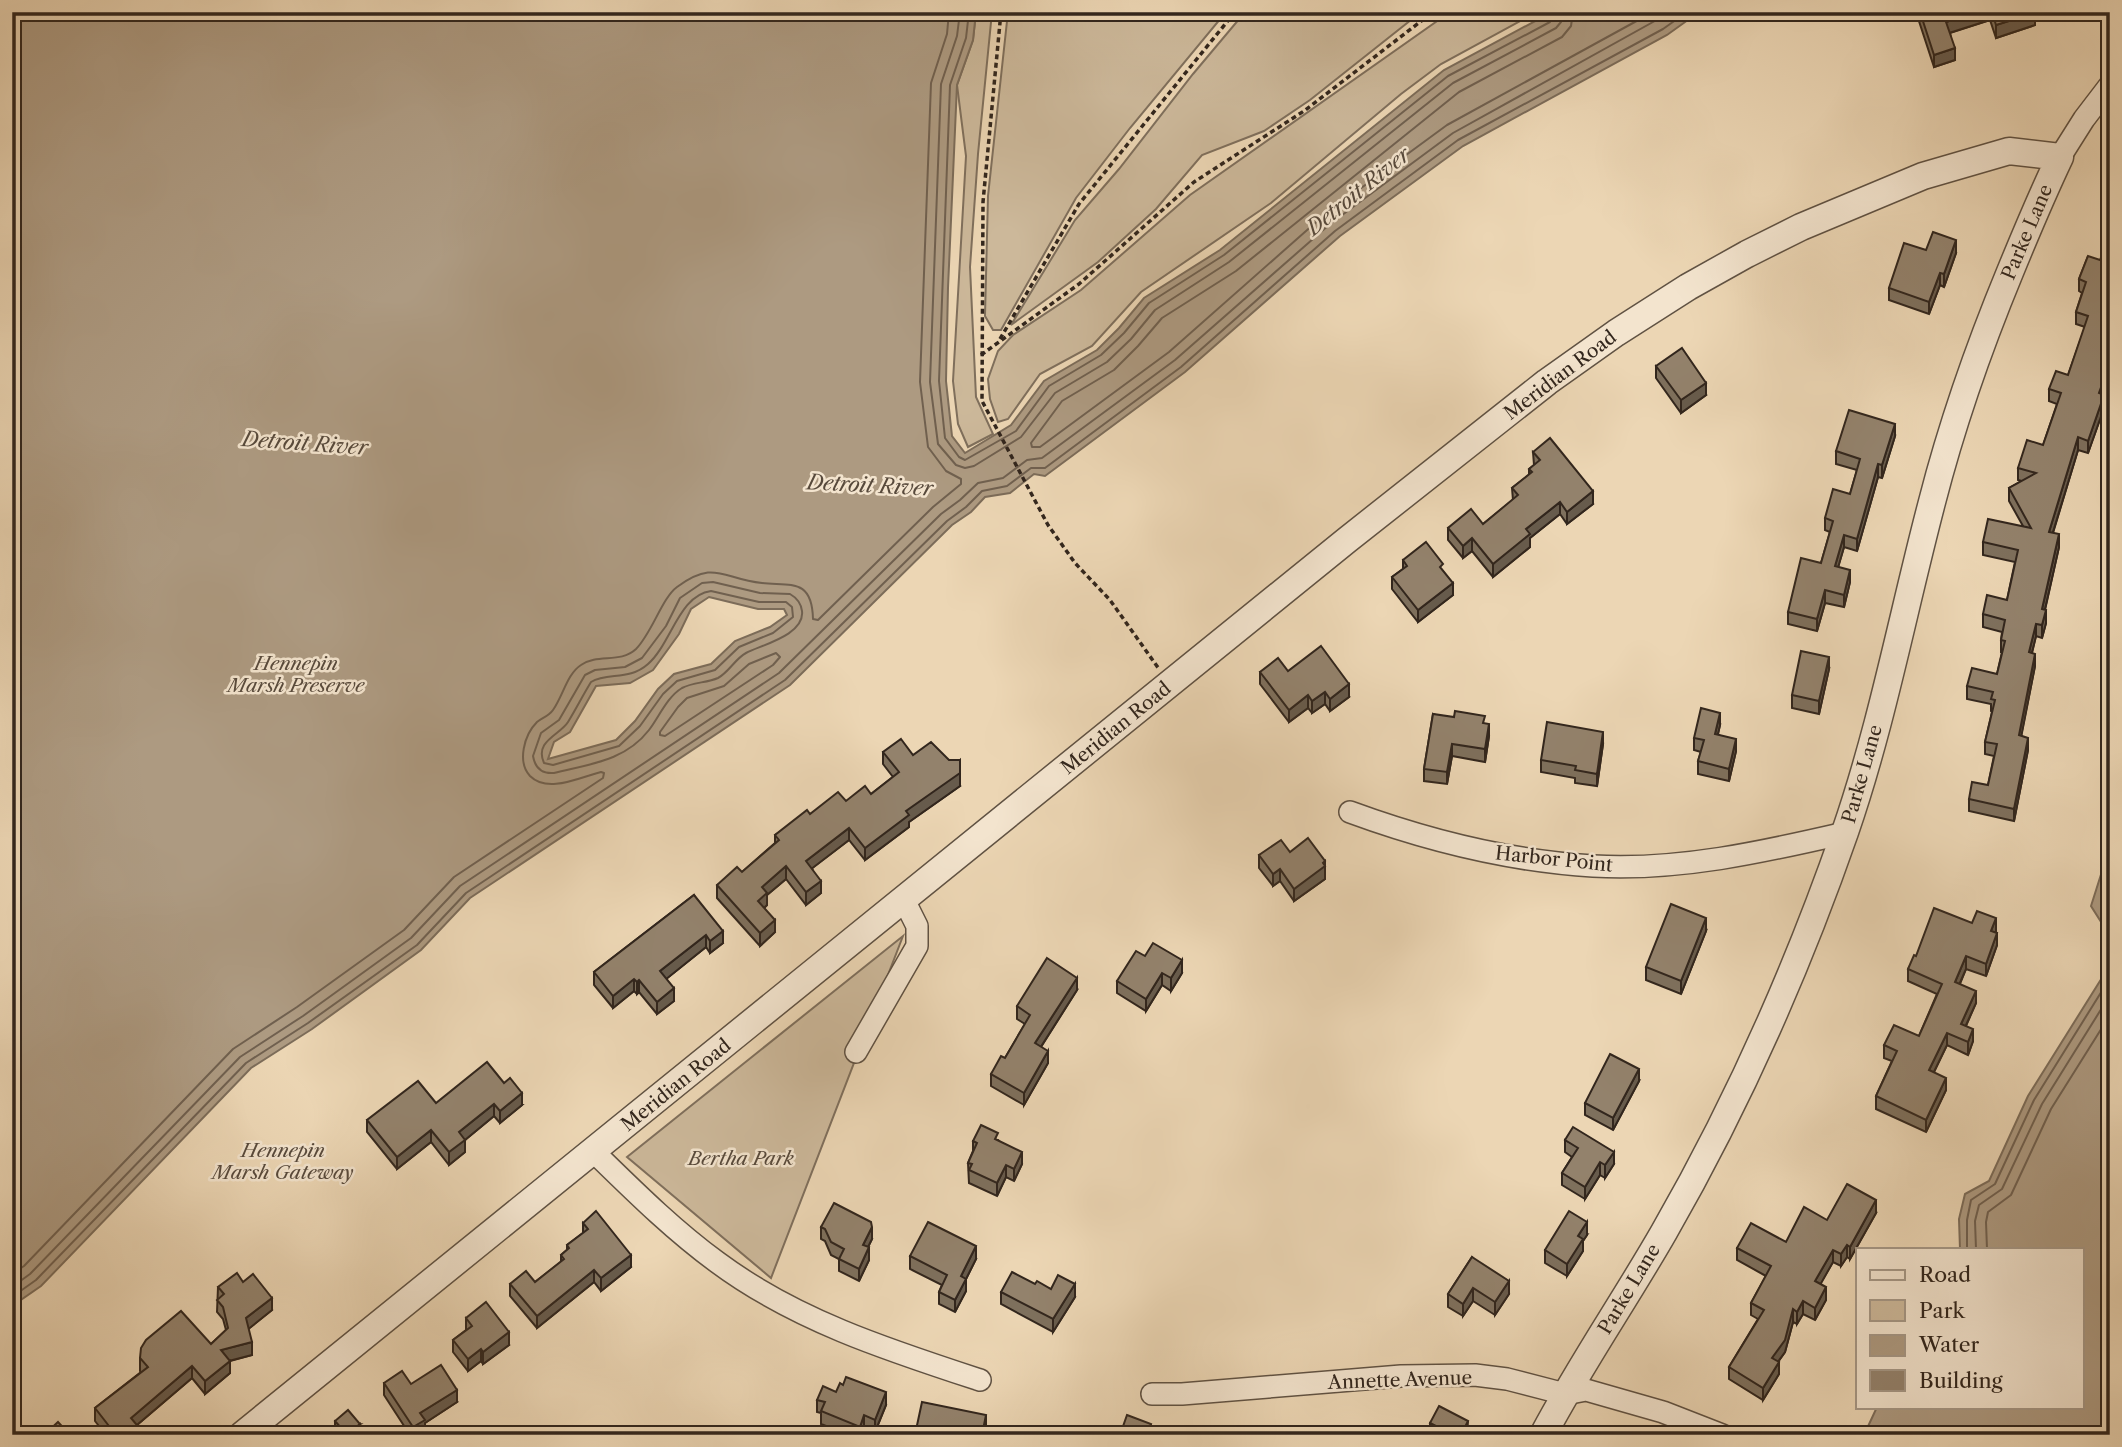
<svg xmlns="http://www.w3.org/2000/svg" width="2122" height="1447" viewBox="0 0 2122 1447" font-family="'Libre Caslon Text',serif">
  <rect width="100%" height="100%" fill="#ecd6b4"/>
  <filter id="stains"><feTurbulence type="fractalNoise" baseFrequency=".00286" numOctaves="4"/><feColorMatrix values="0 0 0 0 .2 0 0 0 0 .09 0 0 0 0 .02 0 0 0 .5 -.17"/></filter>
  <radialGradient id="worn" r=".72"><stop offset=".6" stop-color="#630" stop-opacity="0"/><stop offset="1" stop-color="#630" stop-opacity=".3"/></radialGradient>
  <!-- green -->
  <g fill="#ccb89a" stroke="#7f6f5c" stroke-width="2">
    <path d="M976 12H992L978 154 970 267 976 397 993 434 968 447 958 424 953 381 966 156 957 85 973 40Z"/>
    <path d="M1008 12H1226L1130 128 1076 198 1001 330H993L985 316 988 196Z"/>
    <path d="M1245 12H1421L1310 100 1264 131 1202 155 1156 209 1098 262 1011 325 1075 220 1119 169 1193 74Z"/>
    <path d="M1450 12H1537L1441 64 1401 94 1271 203 1141 292 1092 346 1040 374 1008 419 998 422 990 399 988 379 998 351 1013 335 1081 290 1190 195Z"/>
    <path d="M903 936 771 1278 627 1157Z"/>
  </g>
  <!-- water -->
  <g fill="#ad9a81" stroke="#7c6c59" stroke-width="2" fill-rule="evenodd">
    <path d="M12 12H976L973 40 957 85 948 288 946 381 952 436 965 453 1011 425 1044 381 1097 350 1119 328 1144 298 1220 250 1444 70 1552 12H1699L1667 35 1463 146 1340 236 1185 372 1045 476 1034 474 1010 493 985 497 971 512 952 525 790 685 470 898 421 950 312 1029 251 1068 41 1286 12 1306ZM709 597 758 609H784L787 615 770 627 735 641 711 664 674 674 658 689 635 721 616 740 548 759 554 742 570 732 596 686 630 683 653 670 679 634 691 609Z"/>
    <path d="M2110 846V936L2091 906Z"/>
    <path d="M2110 965V1435H1864L1877 1407H2082V1249H1960L1959 1219 1965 1194 1989 1181 2028 1096Z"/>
  </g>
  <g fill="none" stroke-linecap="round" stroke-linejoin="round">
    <!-- shore -->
    <g stroke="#70604f" stroke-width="2">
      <path d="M960 12 957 36 941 84 930 382 938 444 956 465 965 468 974 466 1021 437 1055 393 1107 362 1131 339 1155 310 1229 262 1453 83 1556 28 1561 22 1563 12"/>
      <path d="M969 12 966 38 950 85 939 381 945 438 959 457 965 460 1016 431 1049 386 1101 355 1124 333 1149 303 1224 255 1448 76 1550 22 1554 12"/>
      <path d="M1573 12 1571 26 1562 37 1459 92 1236 271 1162 318 1138 346 1114 370 1062 401 1031 443 1032 447H1040L1169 352 1323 216 1447 125 1653 12"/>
      <path d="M713 582 760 593 790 594C797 598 801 603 802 611 805 635 761 645 746 653 735 659 729 672 718 678 707 683 693 682 682 688 667 697 659 717 649 730 625 761 590 764 554 773 542 774 535 768 533 756L541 733 559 720 585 675 595 670 625 667 642 658 666 626 680 598 702 583Z"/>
      <path d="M711 591 759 602H786L792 607 793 617 773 633 739 647 715 670 677 681 663 694 640 726 619 746 553 765 544 763C534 741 560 735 568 722 576 709 583 695 591 682 608 672 629 681 648 664 671 644 679 595 711 591Z"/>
      <path d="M776 653 780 657 773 665 665 736 660 735V732L678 707 687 698 724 686 749 664Z"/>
      <path d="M1967 1249V1220L1971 1200 1995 1184 2034 1100 2110 978"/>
      <path d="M1976 1249 1975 1221 1979 1205 2002 1189 2042 1104 2110 995"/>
      <path d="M1987 1249 1986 1222 1988 1212 2011 1195 2051 1109 2110 1015"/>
      <path d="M12 1274 24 1266 233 1049 297 1007 404 930 454 877 603 778 604 773 601 772C580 777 548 794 530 776 517 762 524 735 537 722 542 718 549 716 553 710 563 696 567 674 581 665 598 653 620 664 636 649 652 633 662 598 677 587 715 559 722 579 762 583 791 586 812 578 813 619L818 620 933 507 961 484V479L946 471 928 447 920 382 931 83 947 34 949 12"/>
      <path d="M12 1287 30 1274 240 1057 303 1016 411 938 460 886 779 673 941 514 960 500 978 483 1003 478 1027 460 1042 458 1175 360 1330 224 1453 133 1671 12"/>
      <path d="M12 1297 36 1280 246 1063 308 1023 417 945 466 893 785 680 947 521 966 507 982 491 1007 486 1031 468H1045L1181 367 1335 231 1458 140 1663 29 1687 12"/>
    </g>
    <!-- minor casing -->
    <g stroke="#605243" stroke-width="24">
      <g id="minor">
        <path d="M2060 157 2084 119 2110 85"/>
        <path d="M1350 812C1429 841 1509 861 1593 866 1678 871 1763 852 1845 833"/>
        <path d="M856 1052 917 946V926L904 900"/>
        <path d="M593 1151C633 1190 672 1229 717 1262 795 1320 888 1350 980 1380"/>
        <path d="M1152 1394H1182L1401 1376 1475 1375 1507 1379 1565 1394 1586 1390 1663 1412 1722 1435"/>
      </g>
    </g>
    <!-- tertiary casing -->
    <g stroke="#605243" stroke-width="29">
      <path id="tertiary" d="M242 1435 1347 540 1547 382 1616 333 1688 287 1747 254 1801 227 1923 176 2009 151 2060 157C2042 195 2026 233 2010 272 1979 347 1952 424 1932 502 1903 612 1882 725 1845 832 1797 970 1737 1105 1664 1232 1625 1300 1580 1365 1543 1435"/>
    </g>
    <!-- path -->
    <g stroke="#32261d" stroke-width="3.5" stroke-dasharray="5 3.5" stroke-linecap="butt">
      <path d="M1001 12 983 202 982 401 1048 525 1075 563 1110 600 1159 669"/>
      <path d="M1000 339 1079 204 1235 12"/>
      <path d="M981 355 1079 284 1194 182 1304 111 1433 12"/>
    </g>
    <!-- minor -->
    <use href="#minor" stroke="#f3e4ce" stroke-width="21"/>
    <!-- tertiary -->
    <use href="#tertiary" stroke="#f3e4ce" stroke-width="26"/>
  </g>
  <!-- wall -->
  <g fill="#7e705d" stroke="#32261d" stroke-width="2">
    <path d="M1916 12H2035V25L1996 38 1990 20 1950 33 1955 60 1934 67Z"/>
    <path d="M1926 250 1956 253 1944 287 1940 285 1929 314 1889 300V288Z"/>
    <path d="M2088 256 2104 408 2088 453 2078 450 2053 533 2059 547 2045 610 2046 623 2042 638 2036 636 2032 653 2035 666 2021 736 2028 750 2014 821 1969 811V799L1988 785 1994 756 1985 754V742L1992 712 1991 711V704L1967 699V686L1997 674 2002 652H2001V640L2002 632 1983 627V614L2007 600 2015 562 1983 555V542L2023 526 2009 501V488L2022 481 2018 480V468L2043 445 2057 404 2049 401V389L2068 375 2085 327 2076 324V312L2082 293 2079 291V279Z"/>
    <path d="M1656 366 1706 395 1681 413 1656 378Z"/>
    <path d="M1895 436 1882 478 1878 477 1857 551 1844 547 1838 567 1850 582 1844 607 1825 603 1817 631 1788 624V612L1821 563 1830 532 1825 530V518L1850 494 1857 470 1836 464V451Z"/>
    <path d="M1533 452 1593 504 1567 524 1560 514 1530 538V547L1493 577 1472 551 1463 558 1448 540V528L1483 524 1513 500 1512 488 1529 475V469L1534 465Z"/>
    <path d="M1403 560 1443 571 1453 595 1418 622 1392 589V577L1403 569Z"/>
    <path d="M1829 669 1819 714 1792 708V695Z"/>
    <path d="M1288 671 1349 697 1330 711 1325 704 1312 713 1308 708 1289 722 1260 684V672Z"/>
    <path d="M1433 714 1489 736 1485 762 1452 756 1447 784 1424 781V769Z"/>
    <path d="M1720 725 1718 734 1736 751 1729 781 1698 774V761L1701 752 1694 750V738Z"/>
    <path d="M1603 744 1597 786 1575 783V778L1541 772V760Z"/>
    <path d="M883 752 913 755 960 786 909 822V827L865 860 849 840 812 868 821 893 806 905 786 879 767 895V905L764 908 775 932 760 946 717 898V885L742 872 775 843V835L810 814 846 801 871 794 893 777 883 764Z"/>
    <path d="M1290 852 1325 861V879L1294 901 1280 881 1273 886 1259 868V855Z"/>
    <path d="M694 895 723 943 710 953 706 947 666 979 674 1001 657 1014 639 992 637 994 634 991 613 1008 594 985V972Z"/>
    <path d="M1972 923 1996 931 1997 945 1986 976 1966 969 1960 984 1976 1003 1966 1026 1973 1041 1968 1055 1947 1045 1934 1072 1946 1090 1926 1132 1876 1109V1096L1892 1061 1884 1058V1045L1919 1036 1937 994 1908 981V969L1916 956Z"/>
    <path d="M1706 931 1681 994 1646 980V967Z"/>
    <path d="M1145 956 1182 973 1171 991 1162 985 1146 1011 1117 993V981Z"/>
    <path d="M1077 990 1041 1047 1048 1063 1024 1105 991 1086V1074L1005 1058 1025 1024 1017 1019V1006Z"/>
    <path d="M1639 1081 1613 1130 1585 1115V1103Z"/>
    <path d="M436 1103 522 1105 500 1123 494 1116 465 1140V1152L449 1165 431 1142 397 1169 367 1132V1120Z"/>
    <path d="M998 1140 1022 1164 1014 1181 1006 1177 997 1196 969 1183 968 1163 973 1151V1141Z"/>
    <path d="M1565 1140 1614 1164 1605 1178 1600 1175 1585 1199 1562 1185V1173L1572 1157 1565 1152Z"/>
    <path d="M1876 1213 1850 1259 1847 1257 1841 1266 1833 1262 1820 1284 1826 1300 1815 1320 1803 1314 1797 1324 1793 1322 1785 1352 1778 1362 1779 1374 1763 1400 1729 1379V1367L1758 1319 1751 1315V1303L1766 1276 1737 1260V1248L1786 1242 1827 1220Z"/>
    <path d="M583 1223 631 1267 601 1291 594 1282 537 1328 510 1296V1284L535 1282 561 1262V1255L567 1250V1245L583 1233Z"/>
    <path d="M821 1227 872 1239 868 1247 869 1260 859 1281 839 1271V1259L831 1255 825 1241 821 1239Z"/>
    <path d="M1587 1235 1583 1241V1251L1567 1276 1545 1263V1250Z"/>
    <path d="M910 1256 976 1259 966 1279V1291L955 1312 939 1304V1292L942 1285 910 1269Z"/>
    <path d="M1472 1257 1509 1294 1495 1315 1473 1301 1463 1316 1448 1307V1294Z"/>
    <path d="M243 1282 272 1310 248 1329 252 1355 230 1361V1373L205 1394 192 1378 137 1425 142 1435H106L95 1421V1408L141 1372 140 1371V1358L211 1344 226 1330 223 1319 217 1312 218 1287Z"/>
    <path d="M1035 1284 1075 1297 1053 1332 1001 1304V1292Z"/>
    <path d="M466 1318 509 1345 483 1364 481 1361 468 1371 453 1352V1340L466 1330Z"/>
    <path d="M384 1383 411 1384 457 1402 425 1423V1432L420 1435H410L384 1395Z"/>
    <path d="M836 1392 886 1405 875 1432 864 1428 862 1435H849L821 1424V1413L817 1412V1400Z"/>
    <path d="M335 1421 360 1424 336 1435 335 1433Z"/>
    <path d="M1430 1423 1468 1434 1467 1435H1430Z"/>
    <path d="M986 1428 985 1435H916V1430Z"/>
  </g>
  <!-- shaded-wall -->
  <g fill="#675b4c" stroke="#32261d" stroke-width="2">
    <path d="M1976 12H1990V20L1946 34V22Z"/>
    <path d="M2035 13V25L1996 38V25Z"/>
    <path d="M1955 48V60L1934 67V55Z"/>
    <path d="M1956 240V253L1944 287V274Z"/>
    <path d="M1940 273V285L1929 314V302Z"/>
    <path d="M2110 362V374L2099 406V393Z"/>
    <path d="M1706 383V395L1681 413V400Z"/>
    <path d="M2104 395V408L2088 453V441Z"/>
    <path d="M1895 424V436L1882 478V465Z"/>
    <path d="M2078 437V450L2049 545V532Z"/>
    <path d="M1878 464V477L1857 551V539Z"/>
    <path d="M1593 491V504L1567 524V512Z"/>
    <path d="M1560 502V514L1530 538V547L1493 577V564L1526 529Z"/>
    <path d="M2059 534V547L2042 622V609Z"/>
    <path d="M1844 535V547L1835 578V566Z"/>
    <path d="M1472 538V551L1463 558V546Z"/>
    <path d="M1850 570V582L1844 607V595Z"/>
    <path d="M1453 583V595L1418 622V610Z"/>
    <path d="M1825 590V603L1817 631V619Z"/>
    <path d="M2046 610V623L2042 638V625Z"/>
    <path d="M2036 624V636L2029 664V652Z"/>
    <path d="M2035 654V666L2019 748V735Z"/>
    <path d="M1829 657V669L1819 714V701Z"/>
    <path d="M1349 684V697L1330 711V699Z"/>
    <path d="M1325 692V704L1312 713V701Z"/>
    <path d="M1308 695V708L1289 722V710Z"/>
    <path d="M1720 713V725L1715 746V734Z"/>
    <path d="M1489 724V736L1485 762V749Z"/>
    <path d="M1603 732V744L1597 786V774Z"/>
    <path d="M2028 738V750L2014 821V809Z"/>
    <path d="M1736 739V751L1729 781V769Z"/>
    <path d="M1452 744V756L1447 784V772Z"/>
    <path d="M960 760V786L909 822V827L865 860V848L906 811Z"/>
    <path d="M849 828V840L806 873V861Z"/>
    <path d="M1325 861V879L1294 901V889Z"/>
    <path d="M786 866V879L767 895V905L758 914V901L762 887Z"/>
    <path d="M1280 869V881L1273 886V874Z"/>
    <path d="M821 881V893L806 905V892Z"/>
    <path d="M1706 918V931L1681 994V981Z"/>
    <path d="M1996 918V931L1991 943V931Z"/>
    <path d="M775 920V932L760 946V933Z"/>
    <path d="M723 931V943L710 953V941Z"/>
    <path d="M1997 933V945L1986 976V964Z"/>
    <path d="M706 935V947L660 984V971Z"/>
    <path d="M1966 956V969L1955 994V982Z"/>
    <path d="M1182 960V973L1171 991V978Z"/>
    <path d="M1162 973V985L1146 1011V999Z"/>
    <path d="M1077 978V990L1035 1056V1043Z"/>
    <path d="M634 979V991L613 1008V996Z"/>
    <path d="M639 980V992L637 994V982Z"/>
    <path d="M674 988V1001L657 1014V1002Z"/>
    <path d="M1976 991V1003L1961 1036V1024Z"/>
    <path d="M1973 1029V1041L1968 1055V1042Z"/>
    <path d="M1947 1033V1045L1929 1082V1070Z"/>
    <path d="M1048 1051V1063L1024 1105V1093Z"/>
    <path d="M1639 1069V1081L1613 1130V1118Z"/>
    <path d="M1946 1078V1090L1926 1132V1120Z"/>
    <path d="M522 1093V1105L500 1123V1111Z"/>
    <path d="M494 1104V1116L465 1140V1152L449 1165V1152L459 1132Z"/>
    <path d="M431 1130V1142L397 1169V1157Z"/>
    <path d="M1022 1152V1164L1014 1181V1169Z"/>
    <path d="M1614 1152V1164L1605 1178V1165Z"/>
    <path d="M1600 1162V1175L1585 1199V1187Z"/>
    <path d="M1006 1165V1177L997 1196V1183Z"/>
    <path d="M1876 1200V1213L1850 1259V1247Z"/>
    <path d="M1587 1222V1235L1583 1241V1251L1567 1276V1264L1578 1236Z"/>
    <path d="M872 1227V1239L863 1257V1245Z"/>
    <path d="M1847 1245V1257L1841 1266V1254Z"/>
    <path d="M976 1246V1259L961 1289V1276Z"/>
    <path d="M869 1247V1260L859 1281V1269Z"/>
    <path d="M1833 1250V1262L1815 1294V1281Z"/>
    <path d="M631 1255V1267L601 1291V1278Z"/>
    <path d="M594 1270V1282L537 1328V1316Z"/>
    <path d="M966 1279V1291L955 1312V1300Z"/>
    <path d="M1509 1281V1294L1495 1315V1302Z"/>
    <path d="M1075 1284V1297L1053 1332V1319Z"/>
    <path d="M1826 1287V1300L1815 1320V1308Z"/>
    <path d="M1473 1288V1301L1463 1316V1304Z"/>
    <path d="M272 1298V1310L246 1331V1318Z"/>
    <path d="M1803 1301V1314L1797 1324V1312Z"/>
    <path d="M1793 1309V1322L1785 1352 1772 1370V1358Z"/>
    <path d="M509 1332V1345L483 1364V1352Z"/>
    <path d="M252 1342V1355L221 1363V1350Z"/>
    <path d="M481 1349V1361L468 1371V1359Z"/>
    <path d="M230 1361V1373L205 1394V1381Z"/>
    <path d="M1779 1362V1374L1763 1400V1388Z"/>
    <path d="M192 1366V1378L131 1430V1418Z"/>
    <path d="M457 1390V1402L425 1423V1432L420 1435H413V1427L420 1413Z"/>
    <path d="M886 1392V1405L875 1432V1420Z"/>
    <path d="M864 1415V1428L862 1435H860V1427Z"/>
    <path d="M986 1415V1428L985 1435H982Z"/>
    <path d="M1468 1421 1467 1435H1461Z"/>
    <path d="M360 1424V1435L355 1428Z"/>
    <path d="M1151 1424V1435H1146Z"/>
  </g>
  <!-- building -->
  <g fill="#93826c" stroke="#32261d" stroke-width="2">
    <path d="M1920 12H1976L1946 22 1955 48 1934 55Z"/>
    <path d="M1992 12H2035V13L1996 25Z"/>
    <path d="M1933 232 1956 240 1944 274 1940 273 1929 302 1889 288 1904 243 1926 250Z"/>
    <path d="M2110 234V362L2099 393 2104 395 2088 441 2078 437 2049 532 2059 534 2042 609 2046 610 2042 625 2036 624 2029 652 2035 654 2019 735 2028 738 2014 809 1969 799 1972 782 1988 785 1997 744 1985 742 1995 700 1991 699 1993 692 1967 686 1972 668 1997 674 2005 641 2001 640 2005 620 1983 614 1987 595 2007 600 2018 550 1983 542 1988 519 2031 528 2009 488 2036 473 2018 468 2027 440 2043 445 2061 393 2049 389 2056 371 2068 375 2088 316 2076 312 2086 282 2079 279 2088 256 2100 260Z"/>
    <path d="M1682 348 1706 383 1681 400 1656 366Z"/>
    <path d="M1849 410 1895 424 1882 465 1878 464 1857 539 1844 535 1835 566 1850 570 1844 595 1825 590 1817 619 1788 612 1801 558 1821 563 1833 521 1825 518 1833 489 1850 494 1860 459 1836 451Z"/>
    <path d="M1550 438 1593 491 1567 512 1560 502 1526 529 1530 534 1493 564 1472 538 1463 546 1448 528 1471 509 1483 524 1518 495 1512 488 1532 472 1529 469 1540 460 1533 452Z"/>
    <path d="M1426 542 1443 564 1440 567 1453 583 1418 610 1392 577 1407 566 1403 560Z"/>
    <path d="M1321 646 1349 684 1330 699 1325 692 1312 701 1308 695 1289 710 1260 672 1278 658 1288 671Z"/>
    <path d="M1801 651 1829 657 1819 701 1792 695Z"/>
    <path d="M1701 708 1720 713 1715 734 1736 739 1729 769 1698 761 1704 740 1694 738Z"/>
    <path d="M1455 711 1485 716 1483 723 1489 724 1485 749 1452 744 1447 772 1424 769 1433 714 1454 717Z"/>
    <path d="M1547 722 1603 732 1597 774 1575 770 1576 766 1541 760Z"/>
    <path d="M901 739 913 755 931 742 949 760H960V773L906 811 909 815 865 848 849 828 806 861 821 881 806 892 786 866 762 887 767 893 758 901 775 920 760 933 717 885 737 867 742 872 779 840 775 835 807 810 810 814 838 792 846 801 865 786 871 794 899 772 883 752Z"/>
    <path d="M1308 838 1325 861 1323 863 1325 866 1294 889 1280 869 1273 874 1259 855 1281 840 1290 852Z"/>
    <path d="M694 895 723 931 710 941 706 935 660 971 674 988 657 1002 639 980 637 982 634 979 613 996 594 972Z"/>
    <path d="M1671 904 1706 918 1681 981 1646 967Z"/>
    <path d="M1934 908 1972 923 1977 911 1996 918 1991 931 1997 933 1986 964 1966 956 1955 982 1976 991 1961 1024 1973 1029 1968 1042 1947 1033 1929 1070 1946 1078 1926 1120 1876 1096 1897 1051 1884 1045 1894 1025 1919 1036 1942 984 1908 969 1914 955 1916 956Z"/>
    <path d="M1153 943 1182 960 1171 978 1162 973 1146 999 1117 981 1136 951 1145 956Z"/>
    <path d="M1047 958 1077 978 1035 1043 1048 1051 1024 1093 991 1074 1001 1056 1005 1058 1030 1015 1017 1006Z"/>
    <path d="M1610 1054 1639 1069 1613 1118 1585 1103Z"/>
    <path d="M487 1062 504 1083 510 1078 522 1093 500 1111 494 1104 459 1132 465 1140 449 1152 431 1130 397 1157 367 1120 418 1081 436 1103Z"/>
    <path d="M981 1125 998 1133 995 1139 1022 1152 1014 1169 1006 1165 997 1183 969 1170 972 1164 968 1163 977 1143 973 1141Z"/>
    <path d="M1573 1127 1614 1152 1605 1165 1600 1162 1585 1187 1562 1173 1578 1148 1565 1140Z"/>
    <path d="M1847 1184 1876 1200 1850 1247 1847 1245 1841 1254 1833 1250 1815 1281 1826 1287 1815 1308 1803 1301 1797 1312 1793 1309 1785 1340 1772 1358 1779 1362 1763 1388 1729 1367 1764 1310 1751 1303 1771 1266 1737 1248 1751 1223 1786 1242 1804 1207 1827 1220Z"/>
    <path d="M834 1203 871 1222 872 1227 863 1245 869 1247 859 1269 839 1259 844 1249 831 1242 825 1229 821 1227Z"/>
    <path d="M596 1211 631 1255 601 1278 594 1270 537 1316 510 1284 526 1271 535 1282 564 1259 561 1255 569 1248 567 1245 588 1229 583 1223Z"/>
    <path d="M1569 1211 1587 1222 1578 1236 1583 1239 1567 1264 1545 1250Z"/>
    <path d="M928 1222 976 1246 961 1276 966 1279 955 1300 939 1292 947 1275 910 1256Z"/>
    <path d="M1472 1257 1509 1281 1495 1302 1473 1288 1463 1304 1448 1294Z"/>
    <path d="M1012 1272 1035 1284 1037 1281 1051 1289 1058 1275 1075 1284 1053 1319 1001 1292Z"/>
    <path d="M237 1273 243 1282 253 1274 272 1298 246 1318 252 1342 221 1350 230 1361 205 1381 192 1366 131 1418 142 1431 137 1435H116L95 1408 148 1367 140 1358 141 1348 146 1340 181 1311 211 1344 228 1328 223 1307 217 1300 224 1294 218 1287Z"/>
    <path d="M486 1302 509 1332 483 1352 481 1349 468 1359 453 1340 472 1326 466 1318Z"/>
    <path d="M441 1365 457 1390 420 1413 425 1420 413 1427 384 1383 402 1371 411 1384Z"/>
    <path d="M846 1377 886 1392 875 1420 864 1415 860 1427 821 1411 825 1402 817 1400 823 1386 836 1392 840 1383 843 1385Z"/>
    <path d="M922 1402 986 1415 982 1435H930V1433L916 1430Z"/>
    <path d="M1439 1406 1468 1421 1461 1435H1432L1436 1426 1430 1423Z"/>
    <path d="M348 1410 360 1424 355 1428 360 1435H337L342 1429 335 1421Z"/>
    <path d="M1127 1415 1151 1424 1146 1435H1120Z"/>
    <path d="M58 1422 70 1435H44Z"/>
  </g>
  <g text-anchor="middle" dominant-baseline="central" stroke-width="5" stroke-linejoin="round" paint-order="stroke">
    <!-- street labels -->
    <g font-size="19" fill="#32261d" stroke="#f3e4ce">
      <text transform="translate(2027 232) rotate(-67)">Parke Lane</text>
      <text transform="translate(1560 375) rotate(-37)">Meridian Road</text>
      <text transform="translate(1116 728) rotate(-39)">Meridian Road</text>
      <text transform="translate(1862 774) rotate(-74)">Parke Lane</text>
      <text transform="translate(1554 859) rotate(6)">Harbor Point</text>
      <text transform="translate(676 1085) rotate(-39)">Meridian Road</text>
      <text transform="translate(1629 1289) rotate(-59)">Parke Lane</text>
      <text transform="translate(1400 1380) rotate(-2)">Annette Avenue</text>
    </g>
    <!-- park labels -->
    <g font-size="19" font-style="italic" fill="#584a3c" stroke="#f3e4ce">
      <text x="296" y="663">Hennepin<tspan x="296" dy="22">Marsh Preserve</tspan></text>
      <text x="283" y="1150">Hennepin<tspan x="283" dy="22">Marsh Gateway</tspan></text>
      <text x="741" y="1158">Bertha Park</text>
    </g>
    <!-- water labels -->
    <g font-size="21" font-style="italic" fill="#57493b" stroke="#f3e4ce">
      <text transform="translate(1358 191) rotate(-39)">Detroit River</text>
      <text transform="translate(305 443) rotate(4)">Detroit River</text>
      <text transform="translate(870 485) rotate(3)">Detroit River</text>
    </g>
  </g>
  <!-- margin -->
  <rect width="2122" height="1447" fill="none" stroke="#ecd6b4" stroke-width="42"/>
  <rect x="14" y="14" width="2094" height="1419" fill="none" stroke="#32261d" stroke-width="3.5"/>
  <rect x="21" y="21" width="2080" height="1405" fill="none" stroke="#32261d" stroke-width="2"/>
  <!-- legend -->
  <rect x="1856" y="1248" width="228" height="161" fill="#f3e4ce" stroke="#a69887" stroke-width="2"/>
  <rect x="1870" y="1270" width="35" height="10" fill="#f3e4ce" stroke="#a69887" stroke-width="2"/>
  <text x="1919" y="1282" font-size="21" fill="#32261d">Road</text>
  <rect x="1870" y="1300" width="35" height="21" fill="#ccb89a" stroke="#a69887" stroke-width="2"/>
  <text x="1919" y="1318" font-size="21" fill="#32261d">Park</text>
  <rect x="1870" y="1335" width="35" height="21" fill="#ad9a81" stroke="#a69887" stroke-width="2"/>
  <text x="1919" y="1352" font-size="21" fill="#32261d">Water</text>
  <rect x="1870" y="1370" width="35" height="21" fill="#93826c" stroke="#a69887" stroke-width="2"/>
  <text x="1919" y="1388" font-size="21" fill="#32261d">Building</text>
  <rect width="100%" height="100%" filter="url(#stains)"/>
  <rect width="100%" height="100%" fill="url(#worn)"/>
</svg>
